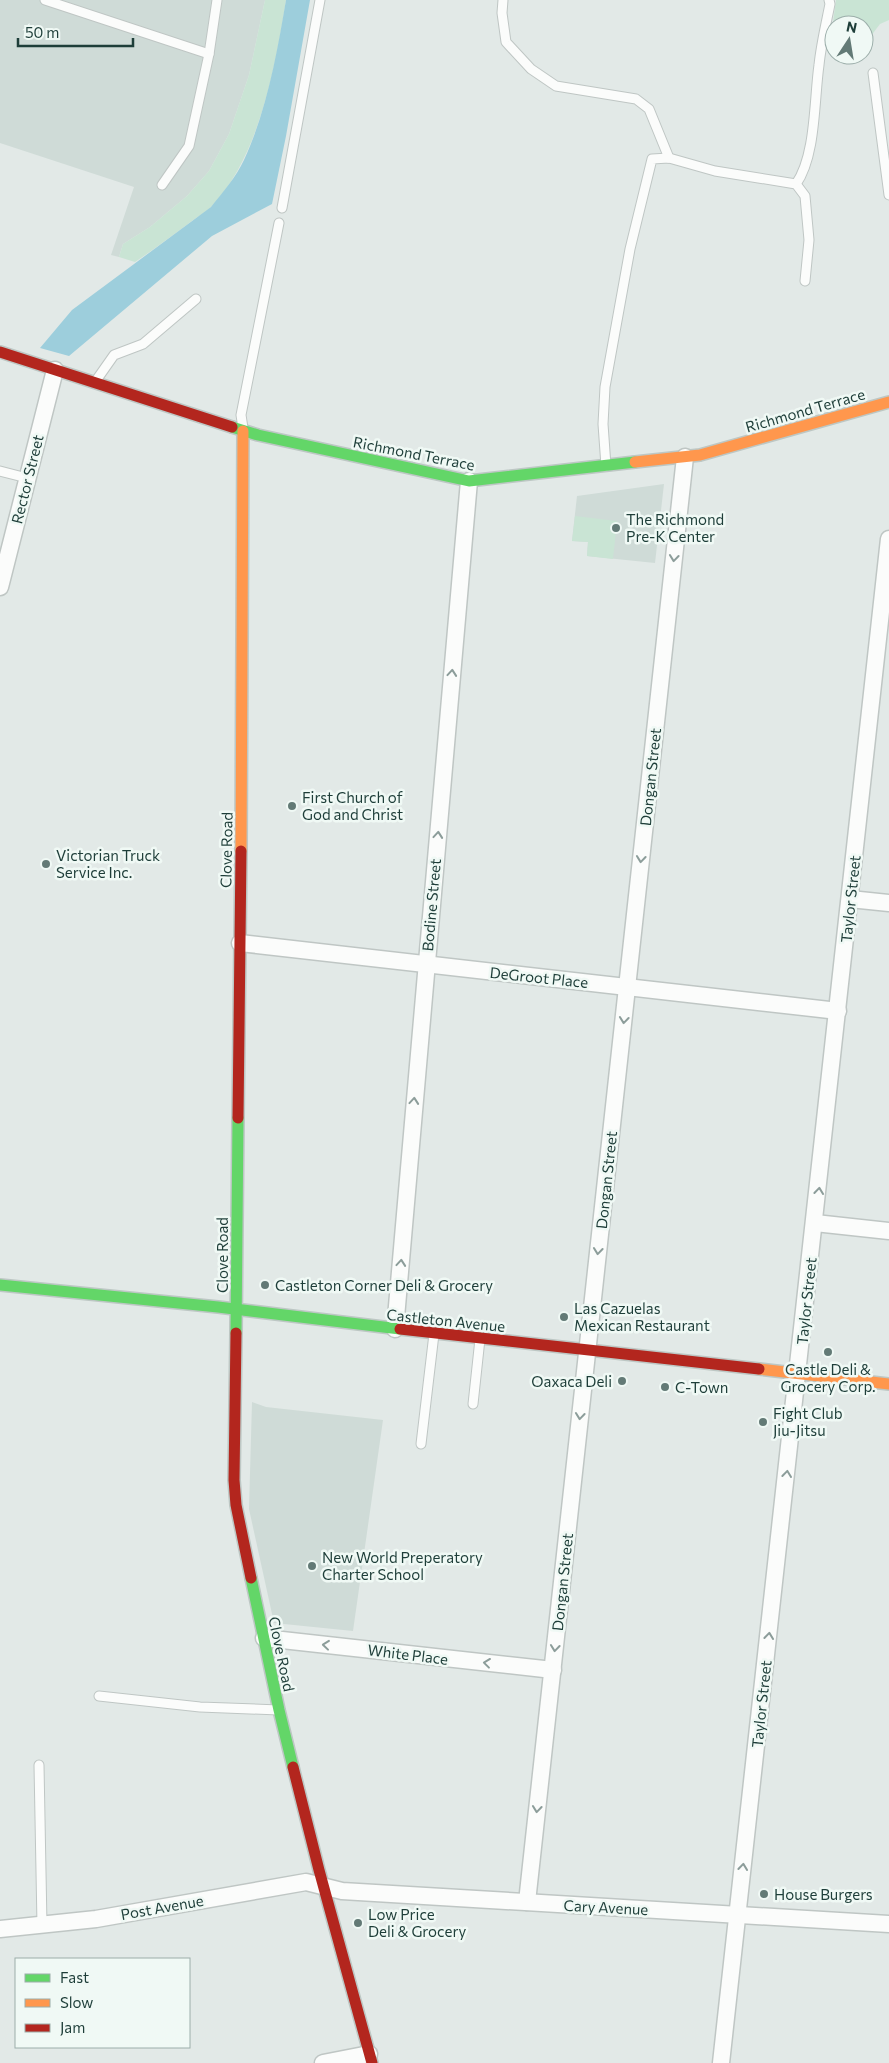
<svg xmlns="http://www.w3.org/2000/svg" width="889" height="2063" viewBox="0 0 889 2063" font-family="Commissioner,sans-serif">
  <rect width="100%" height="100%" fill="#e2e9e7"/>
  <!-- built -->
  <g fill="#cfdbd7">
    <path d="M0 0H265L249 75 229 134 209 171 187 196 150 227 123 244 119 257 111 255 134 187 0 143Z"/>
    <path d="M664 484 655 563 587 556 588 542 572 541 577 496Z"/>
    <path d="M252 1402 266 1407 383 1420 353 1631 274 1623 249 1509Z"/>
  </g>
  <!-- green -->
  <g fill="#c9e4d4">
    <path d="M265 0H286C276 65 259 157 212 206 205 213 195 218 188 224 170 237 153 250 135 262L119 257 123 244 150 227 187 196 209 171 229 134 249 75Z"/>
    <path d="M836 0H889V20L880 24 864 45V25H834V51H829Z"/>
    <path d="M575 516 617 521 613 559 587 556 588 542 572 541Z"/>
  </g>
  <!-- water -->
  <path fill="#9dcedc" d="M286 0H310L286 136 272 204 212 236 69 356 40 348 72 310 211 207C223 192 236 177 244 160 267 110 277 53 286 0Z"/>
  <g fill="none" stroke-linecap="round" stroke-linejoin="round">
    <!-- lane casing -->
    <g stroke="#bfc6c4" stroke-width="11">
      <g id="lane">
        <path d="M45 0 209 54"/>
        <path d="M503 0 502 13 506 42 531 69 556 86 636 99 649 109 669 158"/>
        <path d="M873 73 889 195"/>
        <path d="M796 184C816 156 814 100 819 65 821 45 826 24 830 4L829 0"/>
        <path d="M162 185 189 146 209 54 217 0"/>
        <path d="M282 208 320 0"/>
        <path d="M95 382 114 355 143 344 196 299"/>
        <path d="M243 428 241 415 279 223"/>
        <path d="M606 466 603 424 605 387 630 249 652 159 669 158 715 171 796 184 805 196 809 240 805 281"/>
        <path d="M0 471 27 478"/>
        <path d="M473 1404 480 1339"/>
        <path d="M421 1444 434 1334"/>
        <path d="M99 1696 200 1707 279 1710"/>
        <path d="M39 1765 42 1925"/>
      </g>
    </g>
    <!-- street casing -->
    <g stroke="#bfc6c4" stroke-width="19">
      <g id="street">
        <path d="M0 587 55 370"/>
        <path d="M850 899 889 903"/>
        <path d="M240 943 838 1011"/>
        <path d="M815 1223 889 1231"/>
        <path d="M395 1329 469 481"/>
        <path d="M264 1638 553 1670"/>
        <path d="M527 1902 685 457"/>
        <path d="M0 1929 96 1919 306 1882 342 1891 889 1924"/>
        <path d="M323 2063 369 2054"/>
        <path d="M721 2063 889 539"/>
      </g>
    </g>
    <!-- fast casing -->
    <g stroke="#bdc7c4" stroke-width="14">
      <g id="fast">
        <path d="M232 427 258 435 469 481 635 462"/>
        <path d="M0 1285 218 1307 400 1329"/>
        <path d="M236 1333 238 1118"/>
        <path d="M251 1578 279 1710 293 1767"/>
      </g>
    </g>
    <!-- slow casing -->
    <g stroke="#bdc7c4" stroke-width="14">
      <g id="slow">
        <path d="M635 462 700 455 889 402"/>
        <path d="M241 851 243 431"/>
        <path d="M759 1369 889 1384"/>
      </g>
    </g>
    <!-- jam casing -->
    <g stroke="#bdc7c4" stroke-width="14">
      <g id="jam">
        <path d="M0 352 232 427"/>
        <path d="M238 1118 241 851"/>
        <path d="M400 1329 759 1369"/>
        <path d="M236 1333 234 1480 236 1505 251 1578"/>
        <path d="M293 1767 319 1870 372 2063"/>
      </g>
    </g>
    <!-- lane -->
    <use href="#lane" stroke="#fbfcfb" stroke-width="9"/>
    <!-- street -->
    <use href="#street" stroke="#fbfcfb" stroke-width="16"/>
    <!-- fast -->
    <use href="#fast" stroke="#63d668" stroke-width="11"/>
    <!-- slow -->
    <use href="#slow" stroke="#ff974d" stroke-width="11"/>
    <!-- jam -->
    <use href="#jam" stroke="#b3261e" stroke-width="11"/>
  </g>
  <!-- one-way arrows -->
  <defs><path id="oneway-chevron" d="M-2-3.5L2.5 0L-2 3.5" fill="none" stroke-width="1.6" stroke-linecap="round" stroke-linejoin="round" transform="scale(1.25)"/></defs>
  <g stroke="#8c9d9a">
    <use href="#oneway-chevron" transform="translate(674 558) rotate(96)"/>
    <use href="#oneway-chevron" transform="translate(452 673) rotate(-85)"/>
    <use href="#oneway-chevron" transform="translate(438 835) rotate(-85)"/>
    <use href="#oneway-chevron" transform="translate(641 859) rotate(96)"/>
    <use href="#oneway-chevron" transform="translate(624 1020) rotate(96)"/>
    <use href="#oneway-chevron" transform="translate(414 1101) rotate(-85)"/>
    <use href="#oneway-chevron" transform="translate(819 1191) rotate(-84)"/>
    <use href="#oneway-chevron" transform="translate(598 1251) rotate(96)"/>
    <use href="#oneway-chevron" transform="translate(401 1263) rotate(-85)"/>
    <use href="#oneway-chevron" transform="translate(580 1416) rotate(96)"/>
    <use href="#oneway-chevron" transform="translate(787 1474) rotate(-83)"/>
    <use href="#oneway-chevron" transform="translate(769 1636) rotate(-84)"/>
    <use href="#oneway-chevron" transform="translate(326 1645) rotate(-174)"/>
    <use href="#oneway-chevron" transform="translate(555 1648) rotate(96)"/>
    <use href="#oneway-chevron" transform="translate(487 1663) rotate(-173)"/>
    <use href="#oneway-chevron" transform="translate(537 1809) rotate(96)"/>
    <use href="#oneway-chevron" transform="translate(743 1867) rotate(-84)"/>
  </g>
  <!-- markers -->
  <g fill="#637a76" stroke="#f0f9f5" stroke-width="2">
    <circle cx="616" cy="528" r="5"/>
    <circle cx="292" cy="806" r="5"/>
    <circle cx="46" cy="864" r="5"/>
    <circle cx="265" cy="1285" r="5"/>
    <circle cx="564" cy="1317" r="5"/>
    <circle cx="828" cy="1352" r="5"/>
    <circle cx="622" cy="1381" r="5"/>
    <circle cx="665" cy="1387" r="5"/>
    <circle cx="763" cy="1422" r="5"/>
    <circle cx="312" cy="1566" r="5"/>
    <circle cx="764" cy="1894" r="5"/>
    <circle cx="358" cy="1923" r="5"/>
  </g>
  <g text-anchor="middle" dominant-baseline="central" stroke-width="5" stroke-linejoin="round" paint-order="stroke">
    <!-- street labels -->
    <g font-size="15" fill="#1e3e39" stroke="#f0f9f5">
      <text transform="translate(805 410) rotate(-16)">Richmond Terrace</text>
      <text transform="translate(414 453) rotate(11)">Richmond Terrace</text>
      <text transform="translate(27 479) rotate(-76)">Rector Street</text>
      <text transform="translate(650 777) rotate(-84)">Dongan Street</text>
      <text transform="translate(226 850) rotate(-89)">Clove Road</text>
      <text transform="translate(850 899) rotate(-84)">Taylor Street</text>
      <text transform="translate(431 905) rotate(-85)">Bodine Street</text>
      <text transform="translate(539 977) rotate(6)">DeGroot Place</text>
      <text transform="translate(606 1180) rotate(-84)">Dongan Street</text>
      <text transform="translate(222 1255) rotate(-90)">Clove Road</text>
      <text transform="translate(806 1301) rotate(-84)">Taylor Street</text>
      <text transform="translate(446 1320) rotate(6)">Castleton Avenue</text>
      <text transform="translate(562 1582) rotate(-84)">Dongan Street</text>
      <text transform="translate(282 1654) rotate(78)">Clove Road</text>
      <text transform="translate(408 1654) rotate(7)">White Place</text>
      <text transform="translate(761 1704) rotate(-84)">Taylor Street</text>
      <text transform="translate(162 1907) rotate(-10)">Post Avenue</text>
      <text transform="translate(606 1907) rotate(3)">Cary Avenue</text>
    </g>
    <!-- poi labels -->
    <g font-size="15" fill="#1e3e39" stroke="#f0f9f5" text-anchor="start">
      <text x="626" y="519">The Richmond<tspan x="626" dy="17">Pre-K Center</tspan></text>
      <text x="302" y="797">First Church of<tspan x="302" dy="17">God and Christ</tspan></text>
      <text x="56" y="855">Victorian Truck<tspan x="56" dy="17">Service Inc.</tspan></text>
      <text x="275" y="1285">Castleton Corner Deli &amp; Grocery</text>
      <text x="574" y="1308">Las Cazuelas<tspan x="574" dy="17">Mexican Restaurant</tspan></text>
      <text x="828" y="1369" text-anchor="middle">Castle Deli &amp;<tspan x="828" dy="17">Grocery Corp.</tspan></text>
      <text x="612" y="1381" text-anchor="end">Oaxaca Deli</text>
      <text x="675" y="1387">C-Town</text>
      <text x="773" y="1413">Fight Club<tspan x="773" dy="17">Jiu-Jitsu</tspan></text>
      <text x="322" y="1557">New World Preperatory<tspan x="322" dy="17">Charter School</tspan></text>
      <text x="774" y="1894">House Burgers</text>
      <text x="368" y="1914">Low Price<tspan x="368" dy="17">Deli &amp; Grocery</tspan></text>
    </g>
  </g>
  <!-- legend -->
  <rect x="15" y="1958" width="175" height="90" fill="#f0f9f5" stroke="#9caeaa"/>
  <rect x="25" y="1974" width="25" height="8" fill="#63d668" stroke="#9caeaa"/>
  <text x="60" y="1983" font-size="15" fill="#1e3e39">Fast</text>
  <rect x="25" y="1999" width="25" height="8" fill="#ff974d" stroke="#9caeaa"/>
  <text x="60" y="2008" font-size="15" fill="#1e3e39">Slow</text>
  <rect x="25" y="2024" width="25" height="8" fill="#b3261e" stroke="#9caeaa"/>
  <text x="60" y="2033" font-size="15" fill="#1e3e39">Jam</text>
  <!-- north arrow -->
  <g transform="translate(849 40) rotate(12)"><circle r="24" fill="#f0f9f5" stroke="#9caeaa"/>
  <path d="M0-4L9 19L0 12L-9 19Z" fill="#637a76"/>
  <text y="-8" font-size="14" font-weight="bold" text-anchor="middle" fill="#1e3e39">N</text>
  </g>
  <!-- scale -->
  <path d="M18 38v8h115v-8" fill="none" stroke="#1e3e39" stroke-width="2.5"/>
  <text x="25" y="38" font-size="15" fill="#1e3e39" stroke="#f0f9f5" stroke-width="4" paint-order="stroke">50 m</text>
</svg>
